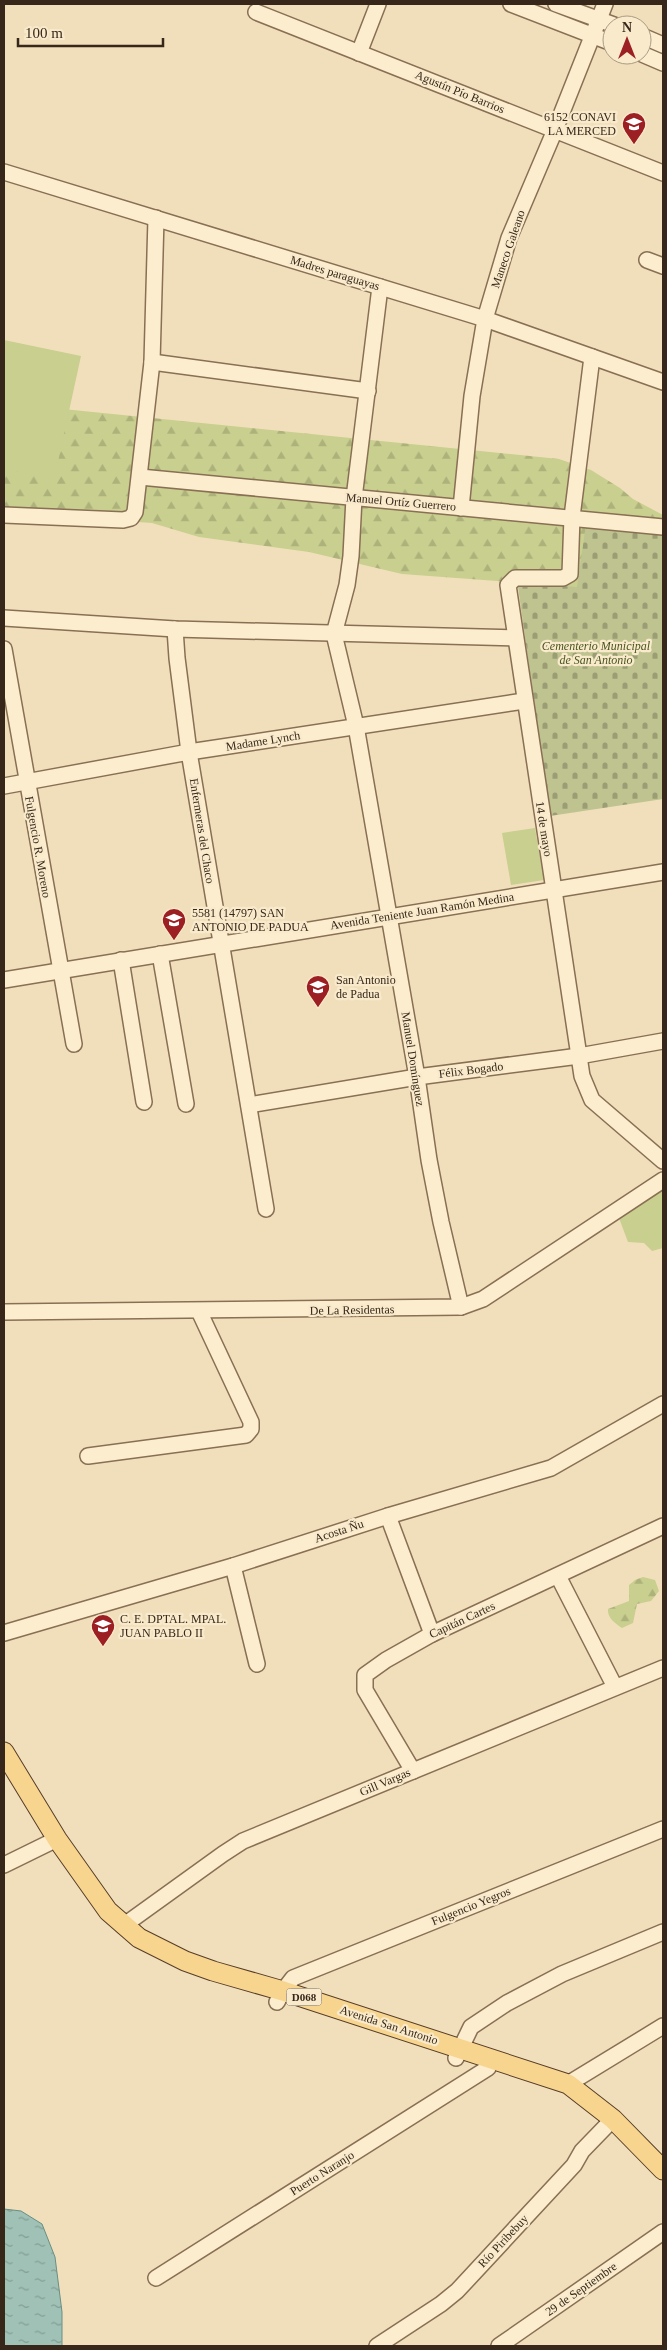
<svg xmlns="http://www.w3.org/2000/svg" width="667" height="2350" viewBox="0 0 667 2350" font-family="Georgia,serif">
  <defs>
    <pattern id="forest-firs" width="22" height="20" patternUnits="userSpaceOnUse" patternTransform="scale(1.25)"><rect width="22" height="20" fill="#c9cf8f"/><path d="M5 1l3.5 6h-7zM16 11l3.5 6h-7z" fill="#adb27b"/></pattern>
    <pattern id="cemetery-stones" width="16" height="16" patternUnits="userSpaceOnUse" patternTransform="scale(1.25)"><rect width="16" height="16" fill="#bec38f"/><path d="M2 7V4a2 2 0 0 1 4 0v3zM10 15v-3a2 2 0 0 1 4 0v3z" fill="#9b9e74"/></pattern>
    <pattern id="water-ripples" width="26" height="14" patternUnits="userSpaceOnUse" patternTransform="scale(1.25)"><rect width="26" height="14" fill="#a0c1b6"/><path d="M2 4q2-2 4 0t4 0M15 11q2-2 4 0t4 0" fill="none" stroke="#839d93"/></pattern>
  </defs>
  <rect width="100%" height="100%" fill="#f1dfbb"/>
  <!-- forest -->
  <g fill="url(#forest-firs)">
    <path d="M4 403 559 459 591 470 620 488 633 499 663 515V602L497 581 402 574 309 552 199 537 152 523 24 514 4 509Z"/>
    <path d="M643 1577 655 1580 659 1591 651 1601 637 1604 633 1623 622 1628C616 1624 607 1618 608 1609L629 1601V1585L635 1580Z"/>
  </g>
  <!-- cemetery -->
  <path fill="url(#cemetery-stones)" d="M590 527 663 533V799L550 816 518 587 521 583 577 587 585 531 586 528Z"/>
  <!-- garden -->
  <g fill="#c9cf8f">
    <path d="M4 340 81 356 54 480 4 469Z"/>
    <path d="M535 828 544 880 511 885 502 833Z"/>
    <path d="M663 1190V1248L652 1251 644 1243 628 1242 619 1218 654 1191Z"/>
  </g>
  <!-- water -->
  <path fill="url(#water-ripples)" stroke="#678f84" d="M4 2209 21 2211 42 2224 55 2257 62 2312V2346H4Z"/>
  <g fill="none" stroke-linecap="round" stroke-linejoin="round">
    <!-- minor casing -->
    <g stroke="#896f54" stroke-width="18">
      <g id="minor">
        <path d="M511 4 612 43"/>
        <path d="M556 4 614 25"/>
        <path d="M256 12 663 173"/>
        <path d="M642 36 663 45"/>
        <path d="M359 53 378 4"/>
        <path d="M642 54 663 63"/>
        <path d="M4 172 485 319 663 382"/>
        <path d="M647 260 663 266"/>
        <path d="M380 287 354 498 351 556 347 585 334 634 356 726 417 1077 429 1160 441 1222 461 1307"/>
        <path d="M592 357 572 517 570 574 563 578H515L508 585 582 1076 592 1100 663 1161"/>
        <path d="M152 362 368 391"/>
        <path d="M140 477 663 527"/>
        <path d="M461 508 472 396 485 319 509 238 555 130 605 4"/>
        <path d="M4 515 123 520 131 518 135 512 152 362 156 218"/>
        <path d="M4 618 175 629 515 638"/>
        <path d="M175 629 177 658 189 752 266 1209"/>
        <path d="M4 649 74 1044"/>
        <path d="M4 786 189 752 524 701"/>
        <path d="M160 954 186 1104"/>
        <path d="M121 960 144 1102"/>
        <path d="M4 980 663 872"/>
        <path d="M249 1105 417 1077 579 1056 663 1041"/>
        <path d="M4 1312 461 1307 483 1299 663 1180"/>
        <path d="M88 1456 246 1435 251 1429V1422L199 1311"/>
        <path d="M388 1516 432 1634"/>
        <path d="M233 1566 257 1664"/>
        <path d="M558 1576 615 1687"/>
        <path d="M4 1633 233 1566 388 1516 551 1468 663 1404"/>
        <path d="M413 1771 365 1690V1675L386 1660 432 1634 663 1526"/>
        <path d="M4 1865 57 1839"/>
        <path d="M123 1926 223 1854 243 1841 663 1668"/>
        <path d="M277 2002 283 1991 293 1978 663 1829"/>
        <path d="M456 2058 471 2027 507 2003 562 1974 663 1932"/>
        <path d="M568 2084 663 2026"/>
        <path d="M156 2278 488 2068"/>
        <path d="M377 2346 441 2304 457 2291 574 2165 582 2151 613 2119"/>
        <path d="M499 2346 663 2232"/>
      </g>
    </g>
    <!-- major casing -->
    <g stroke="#563d29" stroke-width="21">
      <path id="major" d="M4 1752 57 1839 108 1911 139 1938 185 1961 213 1971 283 1991 568 2084 613 2119 663 2170"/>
    </g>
    <!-- minor -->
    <use href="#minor" stroke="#fbedce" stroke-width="15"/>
    <!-- major -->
    <use href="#major" stroke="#f8d58e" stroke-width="19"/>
  </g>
  <!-- icons -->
  <defs>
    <g id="school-pin" transform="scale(1.25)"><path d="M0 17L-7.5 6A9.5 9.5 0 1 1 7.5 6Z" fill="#9c1f23" stroke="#f8eacb"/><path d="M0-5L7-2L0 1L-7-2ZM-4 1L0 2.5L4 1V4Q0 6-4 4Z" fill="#fff"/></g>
  </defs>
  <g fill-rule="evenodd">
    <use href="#school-pin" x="634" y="124"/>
    <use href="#school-pin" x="174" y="920"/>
    <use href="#school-pin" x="318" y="987"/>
    <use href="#school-pin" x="103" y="1626"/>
  </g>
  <g text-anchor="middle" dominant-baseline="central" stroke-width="4.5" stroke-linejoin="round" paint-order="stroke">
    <!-- shield labels -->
    <rect fill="#f8eacb" stroke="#71624f" stroke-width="1" x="286.5" y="1988.5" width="35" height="17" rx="4"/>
    <g font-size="11" font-weight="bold" fill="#37271a">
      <text x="304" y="1997">D068</text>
    </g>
    <!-- street labels -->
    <g font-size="12" fill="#37271a" stroke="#f8eacb">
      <text transform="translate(460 92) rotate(22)">Agustín Pío Barrios</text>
      <text transform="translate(508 249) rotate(-71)">Maneco Galeano</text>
      <text transform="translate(335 273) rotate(17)">Madres paraguayas</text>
      <text transform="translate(401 502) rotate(5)">Manuel Ortíz Guerrero</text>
      <text transform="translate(263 741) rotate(-9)">Madame Lynch</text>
      <text transform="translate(544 829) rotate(81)">14 de mayo</text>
      <text transform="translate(202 831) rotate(81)">Enfermeras del Chaco</text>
      <text transform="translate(38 847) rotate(80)">Fulgencio R. Moreno</text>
      <text transform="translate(422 911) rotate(-9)">Avenida Teniente Juan Ramón Medina</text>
      <text transform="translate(413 1059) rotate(81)">Manuel Domínguez</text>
      <text transform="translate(471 1070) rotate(-7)">Félix Bogado</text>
      <text transform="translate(352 1310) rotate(-1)">De La Residentas</text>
      <text transform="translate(339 1531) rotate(-18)">Acosta Ñu</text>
      <text transform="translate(462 1620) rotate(-25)">Capitán Cartes</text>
      <text transform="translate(385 1782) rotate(-23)">Gill Vargas</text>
      <text transform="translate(471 1906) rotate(-22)">Fulgencio Yegros</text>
      <text transform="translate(389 2025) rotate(18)">Avenida San Antonio</text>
      <text transform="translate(322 2173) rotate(-32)">Puerto Naranjo</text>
      <text transform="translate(503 2241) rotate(-47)">Río Piribebuy</text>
      <text transform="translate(581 2289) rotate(-35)">29 de Septiembre</text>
    </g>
    <!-- poi labels -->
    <g font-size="12" fill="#37271a" stroke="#f8eacb" text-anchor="start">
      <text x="616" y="117" text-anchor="end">6152 CONAVI<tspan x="616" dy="14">LA MERCED</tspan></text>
      <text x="192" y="913">5581 (14797) SAN<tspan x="192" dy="14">ANTONIO DE PADUA</tspan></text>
      <text x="336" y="980">San Antonio<tspan x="336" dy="14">de Padua</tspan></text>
      <text x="120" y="1619">C. E. DPTAL. MPAL.<tspan x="120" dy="14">JUAN PABLO II</tspan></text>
    </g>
    <!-- park labels -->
    <g font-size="12" font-style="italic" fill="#49551f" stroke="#f8eacb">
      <text x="596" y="646">Cementerio Municipal<tspan x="596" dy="14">de San Antonio</tspan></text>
    </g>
  </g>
  <!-- border -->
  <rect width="667" height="2350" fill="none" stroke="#37271a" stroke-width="10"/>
  <!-- north arrow -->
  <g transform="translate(627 40)"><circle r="24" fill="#f8eacb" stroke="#ab9c84"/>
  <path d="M0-4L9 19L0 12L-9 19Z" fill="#9c1f23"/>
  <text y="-8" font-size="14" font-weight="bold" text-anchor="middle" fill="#37271a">N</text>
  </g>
  <!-- scale -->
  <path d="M18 38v8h145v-8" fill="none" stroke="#37271a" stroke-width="2.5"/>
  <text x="25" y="38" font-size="15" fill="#37271a" stroke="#f8eacb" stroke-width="4" paint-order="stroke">100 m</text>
</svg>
